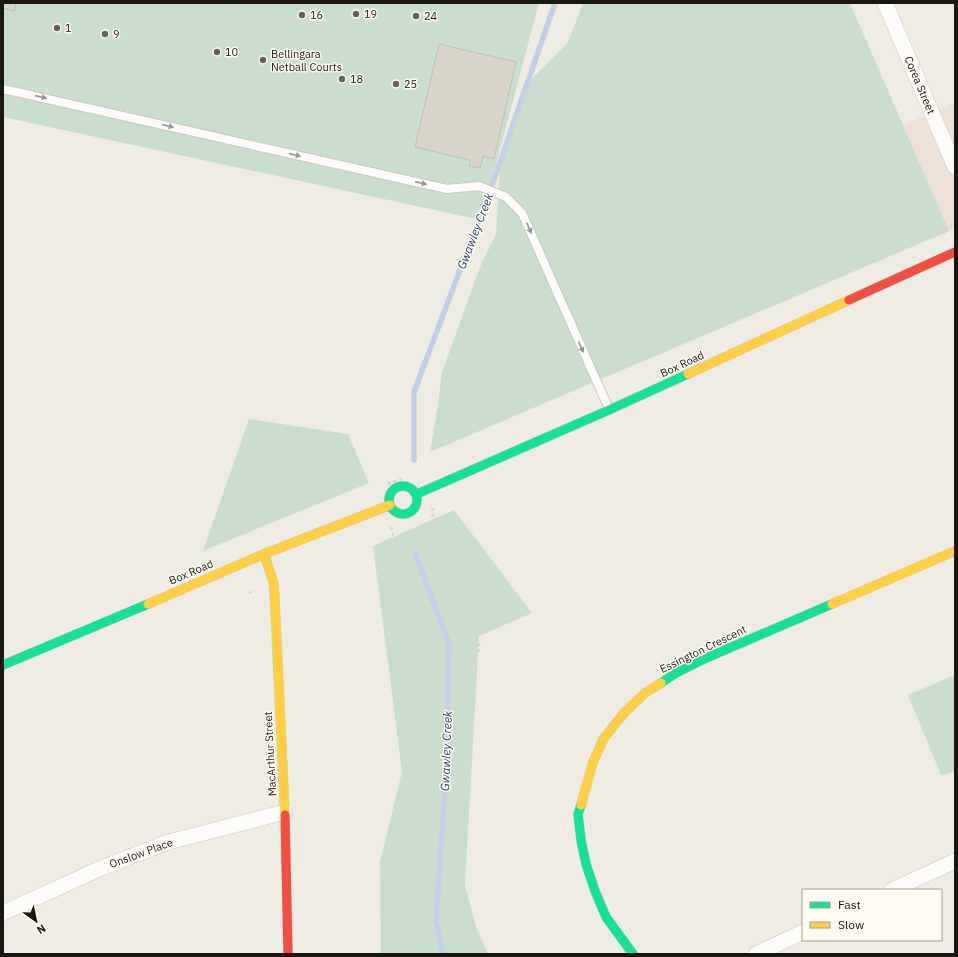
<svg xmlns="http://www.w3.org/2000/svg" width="958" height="957" viewBox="0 0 958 957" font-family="'IBM Plex Sans',sans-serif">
  <rect width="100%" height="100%" fill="#efece4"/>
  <!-- commercial -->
  <path fill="#eee1d6" d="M955 102V229L949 231 903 125Z"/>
  <!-- green -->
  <g fill="#c9decd">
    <path d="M3 3H539L481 220 3 117Z"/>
    <path d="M583 3H850L949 231 430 452 438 405 442 372 480 267 496 234 501 158 522 89 568 42Z"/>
    <path d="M249 419 348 434 369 483 203 551Z"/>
    <path d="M454 510 532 613 479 636 465 885 476 927 488 954H381L380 862 402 772 373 546Z"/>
    <path d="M955 675V772L941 775 908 695Z"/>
  </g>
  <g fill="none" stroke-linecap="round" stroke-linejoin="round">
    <!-- stream -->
    <g stroke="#c3cfe8" stroke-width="5.5">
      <path d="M414 460V392L495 177 555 3"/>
      <path d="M415 553 449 643 446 772 436 921 443 954"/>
    </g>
  </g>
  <!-- building -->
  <g fill="#d8d4c8" stroke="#bfbdb7">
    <path d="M3 3H16L15 11 3 8Z"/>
    <path d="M439 44 516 62 494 159 483 156 480 168 469 166 470 160 415 147Z"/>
  </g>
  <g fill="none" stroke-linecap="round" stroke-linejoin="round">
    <!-- lane casing -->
    <g stroke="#cbc9c2" stroke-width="10">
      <path id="lane" d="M3 89 447 189 479 186 506 197 522 213 609 409"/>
    </g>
    <!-- street casing -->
    <g stroke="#cbc9c2" stroke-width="16">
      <g id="street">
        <path d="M885 3 955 167"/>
        <path d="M892 890 955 861"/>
        <path d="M3 913 99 869 168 842 285 812"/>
        <path d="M756 954 803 932"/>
      </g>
    </g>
    <!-- fast casing -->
    <g stroke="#cbc9c2" stroke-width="10">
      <g id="fast">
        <circle cx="403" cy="500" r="14"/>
        <path d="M417 494 609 410 688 374"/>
        <path d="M3 665 148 604"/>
        <path d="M661 683 676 673 704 659 832 604"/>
        <path d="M581 805 578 814 581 840 586 864 595 891 606 917 633 954"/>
      </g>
    </g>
    <!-- slow casing -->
    <g stroke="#cbc9c2" stroke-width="10">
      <g id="slow">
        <path d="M688 374 849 300"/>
        <path d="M264 554 274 584 285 815"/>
        <path d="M148 604 264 554 390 505"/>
        <path d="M832 604 955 551"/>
        <path d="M581 805 593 762 604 738 624 713 645 693 661 683"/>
      </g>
    </g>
    <!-- jam casing -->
    <g stroke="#cbc9c2" stroke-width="10">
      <g id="jam">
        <path d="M849 300 955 252"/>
        <path d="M285 815 288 954"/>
      </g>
    </g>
    <!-- path -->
    <g stroke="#d6d4d2" stroke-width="2.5" stroke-dasharray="3 3" stroke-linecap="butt">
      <path d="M207 3 382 41"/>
      <path d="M451 33 457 3"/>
      <path d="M383 34 434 45"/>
      <path d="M14 79 30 3"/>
      <path d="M172 114 195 3"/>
      <path d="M236 128 263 3"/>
      <path d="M298 141 301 123 327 3"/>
      <path d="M358 155 390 3"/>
      <path d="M945 234 943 230 955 224"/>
      <path d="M388 484 404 478"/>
      <path d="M433 508 432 511 434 526 480 648 454 698 458 759 460 901 468 954"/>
      <path d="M391 527 397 549 406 630 430 747 411 825 400 865 403 949 404 954"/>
      <path d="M249 593 255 590"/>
    </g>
    <!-- lane -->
    <use href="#lane" stroke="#fdfcfb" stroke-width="8"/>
    <!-- street -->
    <use href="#street" stroke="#fdfcfb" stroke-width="15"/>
    <!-- fast -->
    <use href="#fast" stroke="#16e098" stroke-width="9"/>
    <!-- slow -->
    <use href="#slow" stroke="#ffcf43" stroke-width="9"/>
    <!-- jam -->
    <use href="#jam" stroke="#f24e42" stroke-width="9"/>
  </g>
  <!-- one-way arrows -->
  <defs><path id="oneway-solid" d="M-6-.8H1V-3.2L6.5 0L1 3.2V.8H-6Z"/></defs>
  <g fill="#969592">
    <use href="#oneway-solid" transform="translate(41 97) rotate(13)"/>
    <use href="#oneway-solid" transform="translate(168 126) rotate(13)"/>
    <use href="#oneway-solid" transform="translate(295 155) rotate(13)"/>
    <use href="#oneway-solid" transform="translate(421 183) rotate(13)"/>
    <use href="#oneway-solid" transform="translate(529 228) rotate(66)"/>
    <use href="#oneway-solid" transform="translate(581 347) rotate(66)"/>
  </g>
  <!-- markers -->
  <g fill="#64625c" stroke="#fefbf2" stroke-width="1.5">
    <circle cx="356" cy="14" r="4"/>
    <circle cx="302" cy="15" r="4"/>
    <circle cx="416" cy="16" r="4"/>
    <circle cx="57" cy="28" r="4"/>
    <circle cx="105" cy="34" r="4"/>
    <circle cx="217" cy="52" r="4"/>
    <circle cx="263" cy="60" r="4"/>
    <circle cx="342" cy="79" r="4"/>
    <circle cx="396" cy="84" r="4"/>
  </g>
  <g text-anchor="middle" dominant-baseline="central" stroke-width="3" stroke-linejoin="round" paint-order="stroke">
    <!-- poi labels -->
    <g font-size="11" fill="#191712" stroke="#fefbf2" text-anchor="start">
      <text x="364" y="14">19</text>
      <text x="310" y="15">16</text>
      <text x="424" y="16">24</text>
      <text x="65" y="28">1</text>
      <text x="113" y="34">9</text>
      <text x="225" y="52">10</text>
      <text x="271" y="54">Bellingara<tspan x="271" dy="13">Netball Courts</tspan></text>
      <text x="350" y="79">18</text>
      <text x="404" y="84">25</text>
    </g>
    <!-- street labels -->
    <g font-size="11" fill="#191712" stroke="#fefbf2">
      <text transform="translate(920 85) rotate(67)">Corea Street</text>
      <text transform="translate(682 364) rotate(-25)">Box Road</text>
      <text transform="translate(191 572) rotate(-23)">Box Road</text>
      <text transform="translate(703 649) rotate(-26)">Essington Crescent</text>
      <text transform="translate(270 754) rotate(-93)">MacArthur Street</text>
      <text transform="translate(141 853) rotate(-20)">Onslow Place</text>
    </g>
    <!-- water labels -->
    <g font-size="12" font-style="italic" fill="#2b4172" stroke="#fefbf2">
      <text transform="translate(475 231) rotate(-69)">Gwawley Creek</text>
      <text transform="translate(446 751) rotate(-88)">Gwawley Creek</text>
    </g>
  </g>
  <!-- border -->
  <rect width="958" height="957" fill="none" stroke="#191712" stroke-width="8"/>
  <!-- legend -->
  <rect x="802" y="889" width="140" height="52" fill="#fefbf2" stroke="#a2a098"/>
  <rect x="810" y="902" width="20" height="6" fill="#16e098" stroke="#a2a098"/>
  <text x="838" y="909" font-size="12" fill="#191712">Fast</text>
  <rect x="810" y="922" width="20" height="6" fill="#ffcf43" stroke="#a2a098"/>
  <text x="838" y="929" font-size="12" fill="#191712">Slow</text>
  <!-- north arrow -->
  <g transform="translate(36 921) rotate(147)" stroke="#fefbf2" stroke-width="3" paint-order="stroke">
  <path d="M0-3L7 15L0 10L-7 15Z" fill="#191712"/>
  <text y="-6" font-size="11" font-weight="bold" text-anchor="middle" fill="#191712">N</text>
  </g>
</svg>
